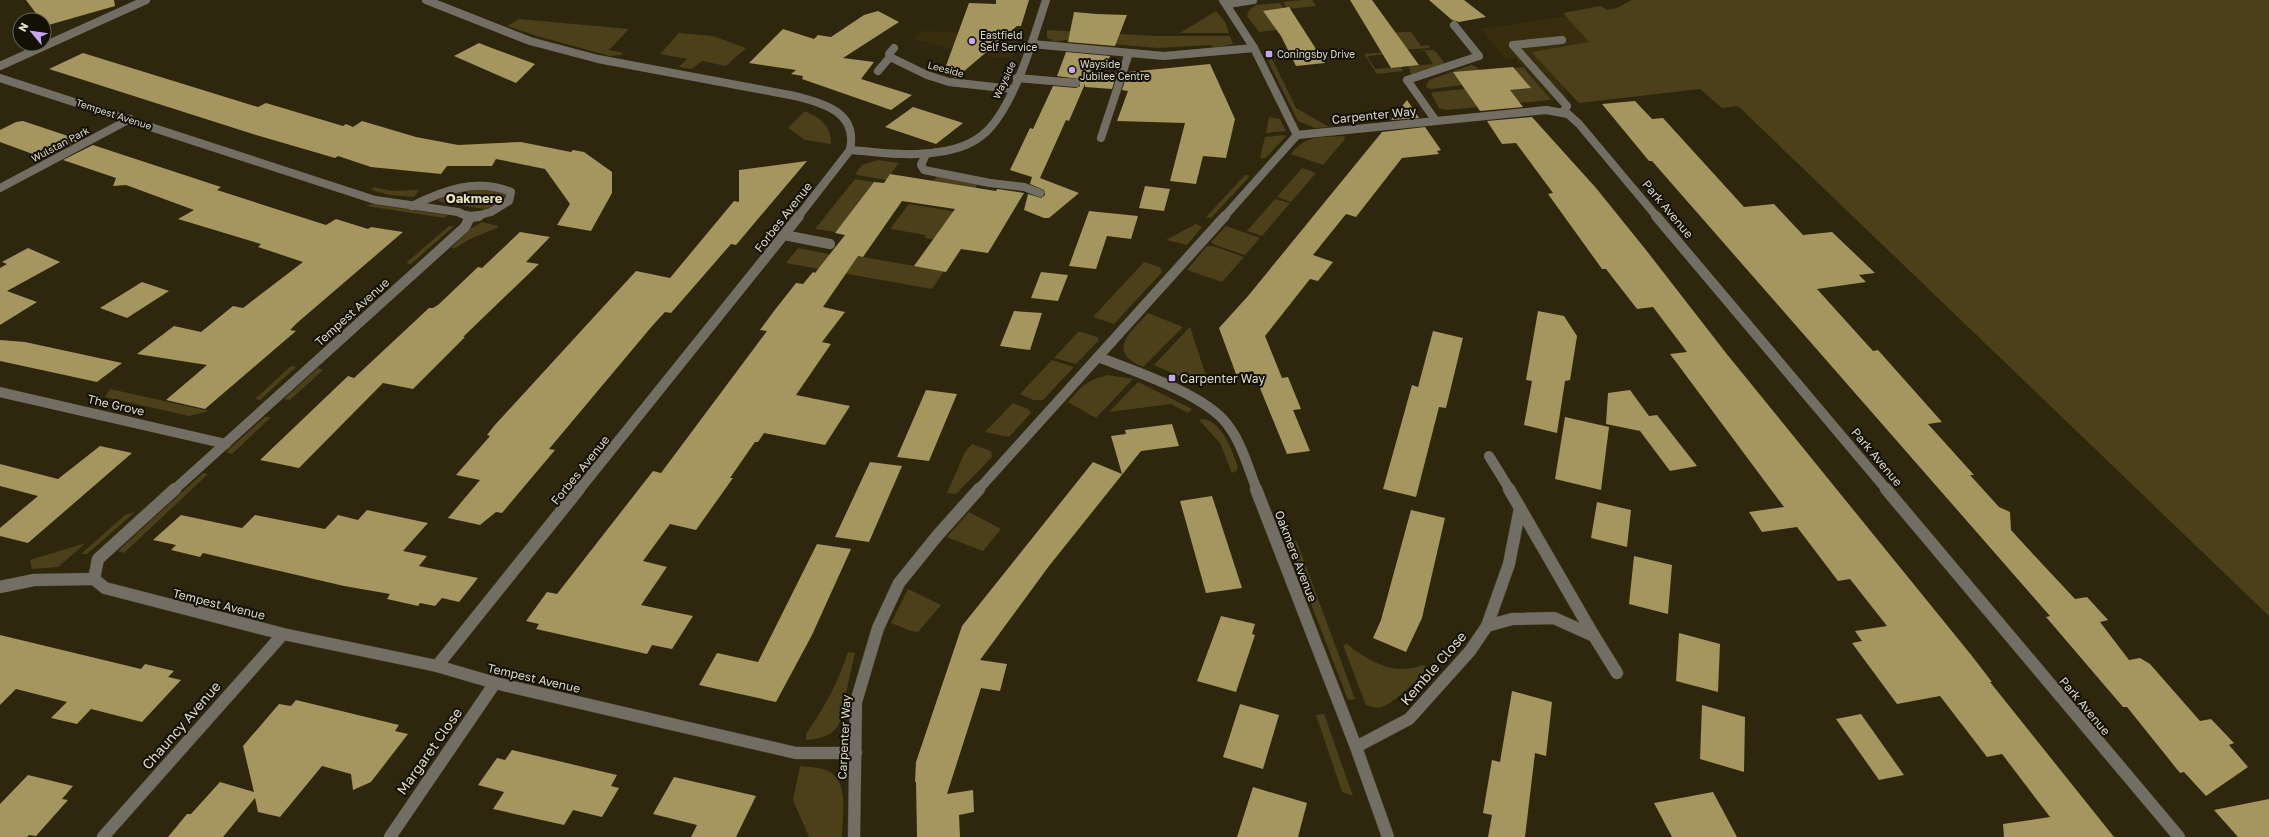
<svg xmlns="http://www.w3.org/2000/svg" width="2269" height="837" viewBox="0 0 2269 837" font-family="'Golos Text',sans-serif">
  <rect width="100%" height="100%" fill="#2e270e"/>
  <!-- built -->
  <g fill="#382e0d">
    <path d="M1567 16 1590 42 1532 52 1566 89 1564 93 1568 98 1551 100 1516 58 1506 59 1481 29Z"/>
    <path d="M922 31 1022 35 1012 58 989 57 987 53 948 48 913 39Z"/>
  </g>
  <!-- green -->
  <g fill="#4b4019">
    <path d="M1302 0H1312L1316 6 1287 9 1283 2Z"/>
    <path d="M1632 0H2269V616L1738 106 1722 108 1700 89 1579 103 1531 52 1589 42 1563 13 1601 6 1607 10 1617 8Z"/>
    <path d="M1280 3 1285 10 1264 11 1277 30 1259 32 1247 16 1249 10 1256 5Z"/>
    <path d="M1216 11 1225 22 1229 33H1180Z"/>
    <path d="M519 19 629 29 609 50 623 53 621 55 610 56 537 36 507 26Z"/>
    <path d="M1047 30 1156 36H1230L1233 44 1216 48 1210 45 1158 48 1065 40 1052 42 1053 40 1047 38Z"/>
    <path d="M1411 32 1421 46 1428 45 1430 48 1403 50 1373 37 1370 33Z"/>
    <path d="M679 33 713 36 746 48 726 66 702 61 692 69 679 67 687 59 660 54Z"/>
    <path d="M1432 50 1436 52 1445 64 1411 74 1408 66 1433 64 1425 51 1404 52Z"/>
    <path d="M1386 52 1387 54 1367 56 1375 69 1401 67 1403 71 1377 74 1364 54Z"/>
    <path d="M1272 59 1296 108 1329 127 1315 128 1298 121 1268 61Z"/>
    <path d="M1471 65 1477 67 1489 83 1477 70 1453 72 1462 85 1431 89 1426 87 1429 80Z"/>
    <path d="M1523 67 1551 100 1518 103 1504 91 1530 88 1485 71Z"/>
    <path d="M1465 89 1474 103 1501 101 1514 104 1446 110 1439 108 1431 94 1434 92Z"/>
    <path d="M805 111C820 118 831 125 831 144L805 140 788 128Z"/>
    <path d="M1269 117 1280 119 1286 131 1266 133Z"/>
    <path d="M1284 135 1286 136 1266 158H1260L1265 137Z"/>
    <path d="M1344 136 1345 139 1323 165 1291 154C1307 134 1320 138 1344 136Z"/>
    <path d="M878 160 899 163 886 180 857 175 856 173 862 165Z"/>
    <path d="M1302 168 1316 173 1291 202 1277 197Z"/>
    <path d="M1245 175 1250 176 1211 218 1206 217Z"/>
    <path d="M937 177 977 183 976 188 933 181Z"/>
    <path d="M855 179 874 182 836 232 815 229Z"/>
    <path d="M374 187 392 191 419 190 414 197 390 195 371 190Z"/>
    <path d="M481 188 504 191 506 195 505 200 492 208 484 209 441 202 438 200 446 194Z"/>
    <path d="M1275 199 1290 203 1262 236 1247 231Z"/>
    <path d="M371 204 447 215 445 218 366 206Z"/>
    <path d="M909 204 969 214 951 243 925 238 926 235 890 229Z"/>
    <path d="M482 222 498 226 497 228 472 238 455 248H451L470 229Z"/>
    <path d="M1196 224 1202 227 1187 245 1166 240Z"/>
    <path d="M449 226H454L411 264 406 263Z"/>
    <path d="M1226 226 1260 238 1245 255 1215 245 1211 242Z"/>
    <path d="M1207 246H1213L1244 257 1222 282 1187 270Z"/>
    <path d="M798 248 849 258 851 255 944 271 932 289 786 263Z"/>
    <path d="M1144 262 1160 267 1162 272 1114 324 1093 317Z"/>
    <path d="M1148 313 1183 327 1143 367C1106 351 1130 333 1148 313Z"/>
    <path d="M1190 327 1206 376 1190 381 1154 365Z"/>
    <path d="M1079 331 1097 337 1099 340 1076 364 1054 358Z"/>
    <path d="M1052 360 1074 367 1043 400H1033L1020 394Z"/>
    <path d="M291 366 296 367 260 400 255 399Z"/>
    <path d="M318 368 323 370 290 400 284 399Z"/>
    <path d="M1108 375 1133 379 1096 418 1068 402C1082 386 1087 380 1108 375Z"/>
    <path d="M1138 382 1192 409 1188 413 1171 404 1109 412Z"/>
    <path d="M110 389 209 411 189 416 105 397Z"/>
    <path d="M1013 403 1028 409 1031 413 1009 437 985 432Z"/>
    <path d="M265 417H271L232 454 226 452Z"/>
    <path d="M1204 419C1223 423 1232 451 1238 467L1236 471 1232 473 1220 443 1199 420Z"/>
    <path d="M972 444 991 451 992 457 956 494 947 493 965 452Z"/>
    <path d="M203 473 208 474 124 553 118 551Z"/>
    <path d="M135 512 87 554H81L125 515Z"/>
    <path d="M969 512 1001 529 983 551 947 537Z"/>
    <path d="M1293 540 1297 542 1355 699 1348 700 1287 541Z"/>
    <path d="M86 543 58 567 32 569 30 560Z"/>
    <path d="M908 589 941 605 918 632 911 631 891 623Z"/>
    <path d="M1347 644C1369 662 1394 676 1423 665L1427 667C1421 678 1394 703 1382 707 1377 709 1372 707 1366 705L1343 645Z"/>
    <path d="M848 652 855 653C853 663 850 673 848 684 841 715 847 737 806 740V734C824 708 838 683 848 652Z"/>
    <path d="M1324 714 1353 796 1342 792 1316 715Z"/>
    <path d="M800 766C809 767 820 767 828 771 850 781 842 817 842 837H809L793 800Z"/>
  </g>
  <!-- building -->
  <g fill="#a5955f">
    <path d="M26 0H114L115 6 45 26 44 20H41Z"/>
    <path d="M996 0H1029L1021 26H1017L956 78 943 74 969 3 996 4Z"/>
    <path d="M1350 0H1372L1419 65 1391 68Z"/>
    <path d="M1429 0H1464L1486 17 1459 22 1452 20Z"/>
    <path d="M1289 7 1325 63 1296 66 1281 36 1263 11Z"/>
    <path d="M878 11 899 22 843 58 874 62 861 79 912 95 891 110 802 79 803 76 791 74 796 70 749 63 783 29 814 39 818 35 831 37 864 15Z"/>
    <path d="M1074 12 1097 14 1127 15 1115 46 1068 42Z"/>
    <path d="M479 43 489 47 535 64 516 83 454 56Z"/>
    <path d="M1066 52 1110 56 1106 66 1092 76 1117 73 1112 89 1085 87V84L1069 121 1066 120 1040 178 1079 193 1049 218H1044L1024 210 1028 194 1041 198 1045 195 1044 190 1030 184 1032 177 1010 170 1030 128 1033 129 1053 86 1076 88 1080 86 1079 79 1057 76Z"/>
    <path d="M83 53 258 107 266 103 343 126 346 124 353 127 362 121 416 137 458 145 521 142 571 152 573 150 584 152 612 172V193L591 231 557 225 570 204 545 169 496 159 492 166H447L441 174 371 167 338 156 335 158 256 135 49 69Z"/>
    <path d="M1210 64 1235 119 1226 158 1203 156 1196 184 1170 181 1185 123 1117 121 1128 91 1122 90 1128 72Z"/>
    <path d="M1513 67 1531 88 1510 90 1523 107 1480 111 1453 72Z"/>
    <path d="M1407 100 1419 118 1391 120Z"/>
    <path d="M1635 101 1652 119 1663 118 1744 207 1774 204 1803 235 1832 232 1875 273 1859 275 1866 282 1817 289 1873 351 1878 350 1942 422 1928 424 1974 475H1970L1999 507 2010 512 2011 530 2032 553 2075 599 2087 597 2108 620 2100 622 2129 660 2140 658 2150 664 2200 721 2211 719 2234 743 2229 745 2248 767 2206 796 2184 772 2180 773 2127 707H2123L2046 617 2050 616 1652 161H1649L1602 104Z"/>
    <path d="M913 107 963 123 936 144 885 127Z"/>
    <path d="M1532 117 1596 188 1646 250 1726 353 1972 656 1992 682H1990L2114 837H2004L2003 824 2050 817 2002 754 1987 757 1940 696 1897 704 1852 643 1862 641 1855 631 1887 626 1850 579 1838 581 1797 527 1762 532 1749 512 1784 507 1670 354 1687 352 1653 307 1637 309 1606 269H1602L1548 194 1553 193 1516 143 1502 144 1487 121Z"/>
    <path d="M23 121 74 138 79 140 49 156 42 153 38 156 0 142V130L16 122Z"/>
    <path d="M1425 127 1441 150 1437 151 1439 154 1402 158 1356 217 1346 214 1313 255 1333 262 1318 281 1310 279 1265 336 1282 378 1288 377 1301 409 1293 410 1310 451 1287 454 1253 371 1236 374 1219 328 1248 296 1382 132Z"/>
    <path d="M93 145 221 187 217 190 326 225 336 219 368 229 371 227 403 232 297 323 290 330 296 331 205 409 166 400 207 365 137 354 174 326 201 332 233 306 243 308 303 262 258 247 261 244 178 219 194 210 126 185 113 186 116 178 63 160Z"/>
    <path d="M807 161 736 245 731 244 671 313 665 312 653 325 549 449 555 450 502 513 496 512 480 525 448 518 480 480 456 475 490 436 487 435 494 426 636 271 670 278 734 201 739 202V170Z"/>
    <path d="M890 174 996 191 997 189 1024 193 988 253 961 249 946 272 914 266 955 209 902 201 863 257 858 256 823 307 845 312 822 342 831 344 796 395 850 406 825 445 764 433 758 442H755L730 478H733L696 530 670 524 643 561 667 567 641 605 693 616 672 649 652 645 647 654 536 629 539 624 526 621 547 592 557 594 653 471 661 473 767 331 760 330 774 311 796 283 803 284 813 272 815 273 845 235 835 233 874 182 884 183Z"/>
    <path d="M1145 186 1170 189 1164 211 1139 208Z"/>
    <path d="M1089 211 1138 216 1131 239 1107 236 1096 269 1069 266Z"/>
    <path d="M520 232 550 237 526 262 539 264 463 337H465L413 389 383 383 299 468 260 460 348 376 354 378 429 308H433L438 305 478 267 482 268Z"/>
    <path d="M28 248 60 262 7 291 37 302 0 325V268L7 264 2 262Z"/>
    <path d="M1041 272 1068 275 1058 301 1031 298Z"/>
    <path d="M142 282 169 291 127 318 100 308Z"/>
    <path d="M1014 311 1042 313 1030 350 1000 346Z"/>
    <path d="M1538 311 1564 316 1577 336 1570 380 1565 381 1557 433 1524 425 1532 381 1526 380Z"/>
    <path d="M1433 331 1463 338 1446 408 1439 407 1416 497 1383 489 1412 385 1418 387Z"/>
    <path d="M0 340 25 342 122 363 97 382 0 361Z"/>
    <path d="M926 390 957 394 929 461 897 457Z"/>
    <path d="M1630 390 1649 416 1657 415 1697 466 1670 471 1640 431 1606 424 1608 393Z"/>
    <path d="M1565 417 1609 427 1601 490 1555 479Z"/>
    <path d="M1172 424 1179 446 1141 451 1049 566 980 660 1007 664 1000 691 981 688 947 794 973 790 974 812 959 815 960 837H917L916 782H915L916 762 962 626 1093 462 1122 474 1111 436 1126 434 1125 430Z"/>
    <path d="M100 446 132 453 28 543 0 536V528L38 496 0 486V464L58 479Z"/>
    <path d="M870 462 902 466 869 542 835 537Z"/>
    <path d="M1212 496 1242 588 1206 593 1180 501Z"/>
    <path d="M1597 502 1631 510 1627 547 1591 538Z"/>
    <path d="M367 510 428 523 403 551 427 556 419 566 478 578 459 602 442 598 435 606 420 603 418 606 387 599 390 594 344 586 203 553 200 557 171 550 176 545 153 540 181 515 242 528 255 515 325 529 338 515 358 520Z"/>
    <path d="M1411 510 1445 518 1422 618 1406 652 1373 638 1381 620Z"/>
    <path d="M817 544 851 549 812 635 776 702 699 685 717 653 758 662Z"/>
    <path d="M1634 556 1672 565 1668 614 1629 604Z"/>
    <path d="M1221 616 1255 624 1252 634 1255 635 1236 692 1197 681Z"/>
    <path d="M1679 633 1720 644 1718 692 1676 681Z"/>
    <path d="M0 635 141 669 145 664 174 671 168 677 181 680 142 722 91 709 77 724 51 718 67 702 16 689 0 705Z"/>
    <path d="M1512 691 1552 702 1546 756 1535 753 1525 837H1488L1492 815 1483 813 1492 760 1500 762Z"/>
    <path d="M296 700 399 725 395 731 408 734 371 782 353 790 351 774 322 766 280 817 258 812 255 798 223 837H168L187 814H191L220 782 254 792 243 746 279 704 291 706Z"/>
    <path d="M1240 704 1279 715 1263 769 1223 757Z"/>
    <path d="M1702 705 1745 717 1744 772 1700 759Z"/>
    <path d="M1861 714 1904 775 1879 780 1836 719Z"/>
    <path d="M512 750 617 775 611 786 619 788 602 817 573 810 564 825 493 809 504 792 478 785 497 758 505 760Z"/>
    <path d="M28 775 73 786 62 799 68 800 36 836 29 835 27 837H0V804Z"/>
    <path d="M674 777 756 796 736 837H691L697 825 653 814Z"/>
    <path d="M1253 787 1307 803 1298 837H1237Z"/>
    <path d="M1713 792 1737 837H1672L1654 803Z"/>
    <path d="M2269 799V837H2238L2214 810Z"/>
  </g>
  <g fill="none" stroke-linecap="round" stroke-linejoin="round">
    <!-- minor-far2 casing -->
    <g stroke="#4a442c" stroke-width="8">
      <g id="minor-far2">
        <path d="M426 0 530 41 598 59 795 96C825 104 858 112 850 150L798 217"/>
        <path d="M1223 0 1254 48 1297 135"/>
        <path d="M1228 4 1253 0"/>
        <path d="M1562 40 1513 45 1567 106 1563 112"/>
        <path d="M1032 44 1164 56 1254 48"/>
        <path d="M894 48 889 54 890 57 927 75 949 82 1012 89"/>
        <path d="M0 66 146 0"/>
        <path d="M878 71 890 57"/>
        <path d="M0 78 375 200 458 212 469 217"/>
        <path d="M1017 78 1076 83"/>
        <path d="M1436 121 1407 80 1479 56 1454 25"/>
        <path d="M1101 138 1129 53"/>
        <path d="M850 150C879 152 909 157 938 152 955 150 973 144 986 132 1015 104 1033 39 1046 0"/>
        <path d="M926 154 921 165 924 170 990 183 1024 187 1040 193"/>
        <path d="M0 188 130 119"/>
        <path d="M412 206C444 190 476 178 511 192L509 201 491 212 473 217"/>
        <path d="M1224 217 1297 135 1546 110 1568 114 1579 124 1657 217"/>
      </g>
    </g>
    <!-- minor-far1 casing -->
    <g stroke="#4a442c" stroke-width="10">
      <g id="minor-far1">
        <path d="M1656 216 1887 490"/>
        <path d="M470 217 479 216"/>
        <path d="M784 235 830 244"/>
        <path d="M1098 357C1134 371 1204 394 1227 424 1242 443 1248 468 1257 490"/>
        <path d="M0 392 226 444"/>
        <path d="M1489 456 1510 490"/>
        <path d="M174 490 465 227 470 217 467 216"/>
        <path d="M579 490 799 216"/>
        <path d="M978 490 1225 216"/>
      </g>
    </g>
    <!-- minor casing -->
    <g stroke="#4a442c" stroke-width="13">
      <g id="minor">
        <path d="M175 489 98 559 94 579 105 588 283 634 437 666 495 683 796 753H856"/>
        <path d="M1256 489 1356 747 1388 837"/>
        <path d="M1886 489 2179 837"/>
        <path d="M0 587 34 580 94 579"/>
        <path d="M1487 626 1512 619 1554 618 1594 636 1520 508"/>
        <path d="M1594 636 1617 673"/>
        <path d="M437 666 579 489"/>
        <path d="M1356 747 1409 719 1470 651 1487 626 1509 564 1520 508 1509 489"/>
        <path d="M103 837 283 634"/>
        <path d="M390 837 495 683"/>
        <path d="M854 837 856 702 878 628 899 583 937 536 979 489"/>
      </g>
    </g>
    <!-- minor-far2 -->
    <use href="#minor-far2" stroke="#726e63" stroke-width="8"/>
    <!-- minor-far1 -->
    <use href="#minor-far1" stroke="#726e63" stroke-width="10"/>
    <!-- minor -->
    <use href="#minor" stroke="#726e63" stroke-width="12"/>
  </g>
  <!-- markers -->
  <g fill="#c5a6f1" stroke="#131006" stroke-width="1.5">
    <circle cx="972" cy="41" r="4"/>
    <rect x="1265" y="50" width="8" height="8" rx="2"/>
    <circle cx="1072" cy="70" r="4"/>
    <rect x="1168" y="374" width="8" height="8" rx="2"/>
  </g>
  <g text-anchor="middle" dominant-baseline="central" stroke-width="4" stroke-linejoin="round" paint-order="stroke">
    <!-- far-poi labels -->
    <g font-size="10" fill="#dedacb" stroke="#131006" text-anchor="start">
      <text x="980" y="35">Eastfield<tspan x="980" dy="12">Self Service</tspan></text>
      <text x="1277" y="54">Coningsby Drive</text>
      <text x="1080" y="64">Wayside<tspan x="1080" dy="12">Jubilee Centre</tspan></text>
    </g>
    <!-- far-street labels -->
    <g font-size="10" fill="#dedacb" stroke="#131006">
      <text transform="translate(946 69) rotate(15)">Leeside</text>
      <text transform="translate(1004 80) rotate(-65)">Wayside</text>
      <text transform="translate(114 114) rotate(18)">Tempest Avenue</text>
      <text transform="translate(60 144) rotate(-28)">Wulstan Park</text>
    </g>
    <!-- street labels -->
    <g font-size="12" fill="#dedacb" stroke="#131006">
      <text transform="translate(1374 115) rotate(-6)">Carpenter Way</text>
      <text transform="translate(1668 209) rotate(50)">Park Avenue</text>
      <text transform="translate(783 217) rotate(-52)">Forbes Avenue</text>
      <text transform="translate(352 312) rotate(-42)">Tempest Avenue</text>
      <text transform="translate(116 405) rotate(13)">The Grove</text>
      <text transform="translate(1877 457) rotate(50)">Park Avenue</text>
      <text transform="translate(580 470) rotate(-51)">Forbes Avenue</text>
      <text transform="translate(1296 556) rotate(69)">Oakmere Avenue</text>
      <text transform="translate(219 604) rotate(14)">Tempest Avenue</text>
      <text transform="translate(534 678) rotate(13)">Tempest Avenue</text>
      <text transform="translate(2085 706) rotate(50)">Park Avenue</text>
      <text transform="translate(844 737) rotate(-87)">Carpenter Way</text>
    </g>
    <!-- poi labels -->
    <g font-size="12" fill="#dedacb" stroke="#131006" text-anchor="start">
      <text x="1180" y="378">Carpenter Way</text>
    </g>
    <!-- neighbourhood labels -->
    <g font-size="13" font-weight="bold" fill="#eae1c3" stroke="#131006">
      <text x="474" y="198">Oakmere</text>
    </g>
    <!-- near-street labels -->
    <g font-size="14" fill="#dedacb" stroke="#131006">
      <text transform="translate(1433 668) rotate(-49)">Kemble Close</text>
      <text transform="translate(181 725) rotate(-49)">Chauncy Avenue</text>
      <text transform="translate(429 751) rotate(-55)">Margaret Close</text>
    </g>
  </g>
  <!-- north arrow -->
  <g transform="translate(32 32) rotate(299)"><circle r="19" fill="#131006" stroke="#646155"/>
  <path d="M0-3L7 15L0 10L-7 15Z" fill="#c5a6f1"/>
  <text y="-6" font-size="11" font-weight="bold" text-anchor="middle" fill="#dedacb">N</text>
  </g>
</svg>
